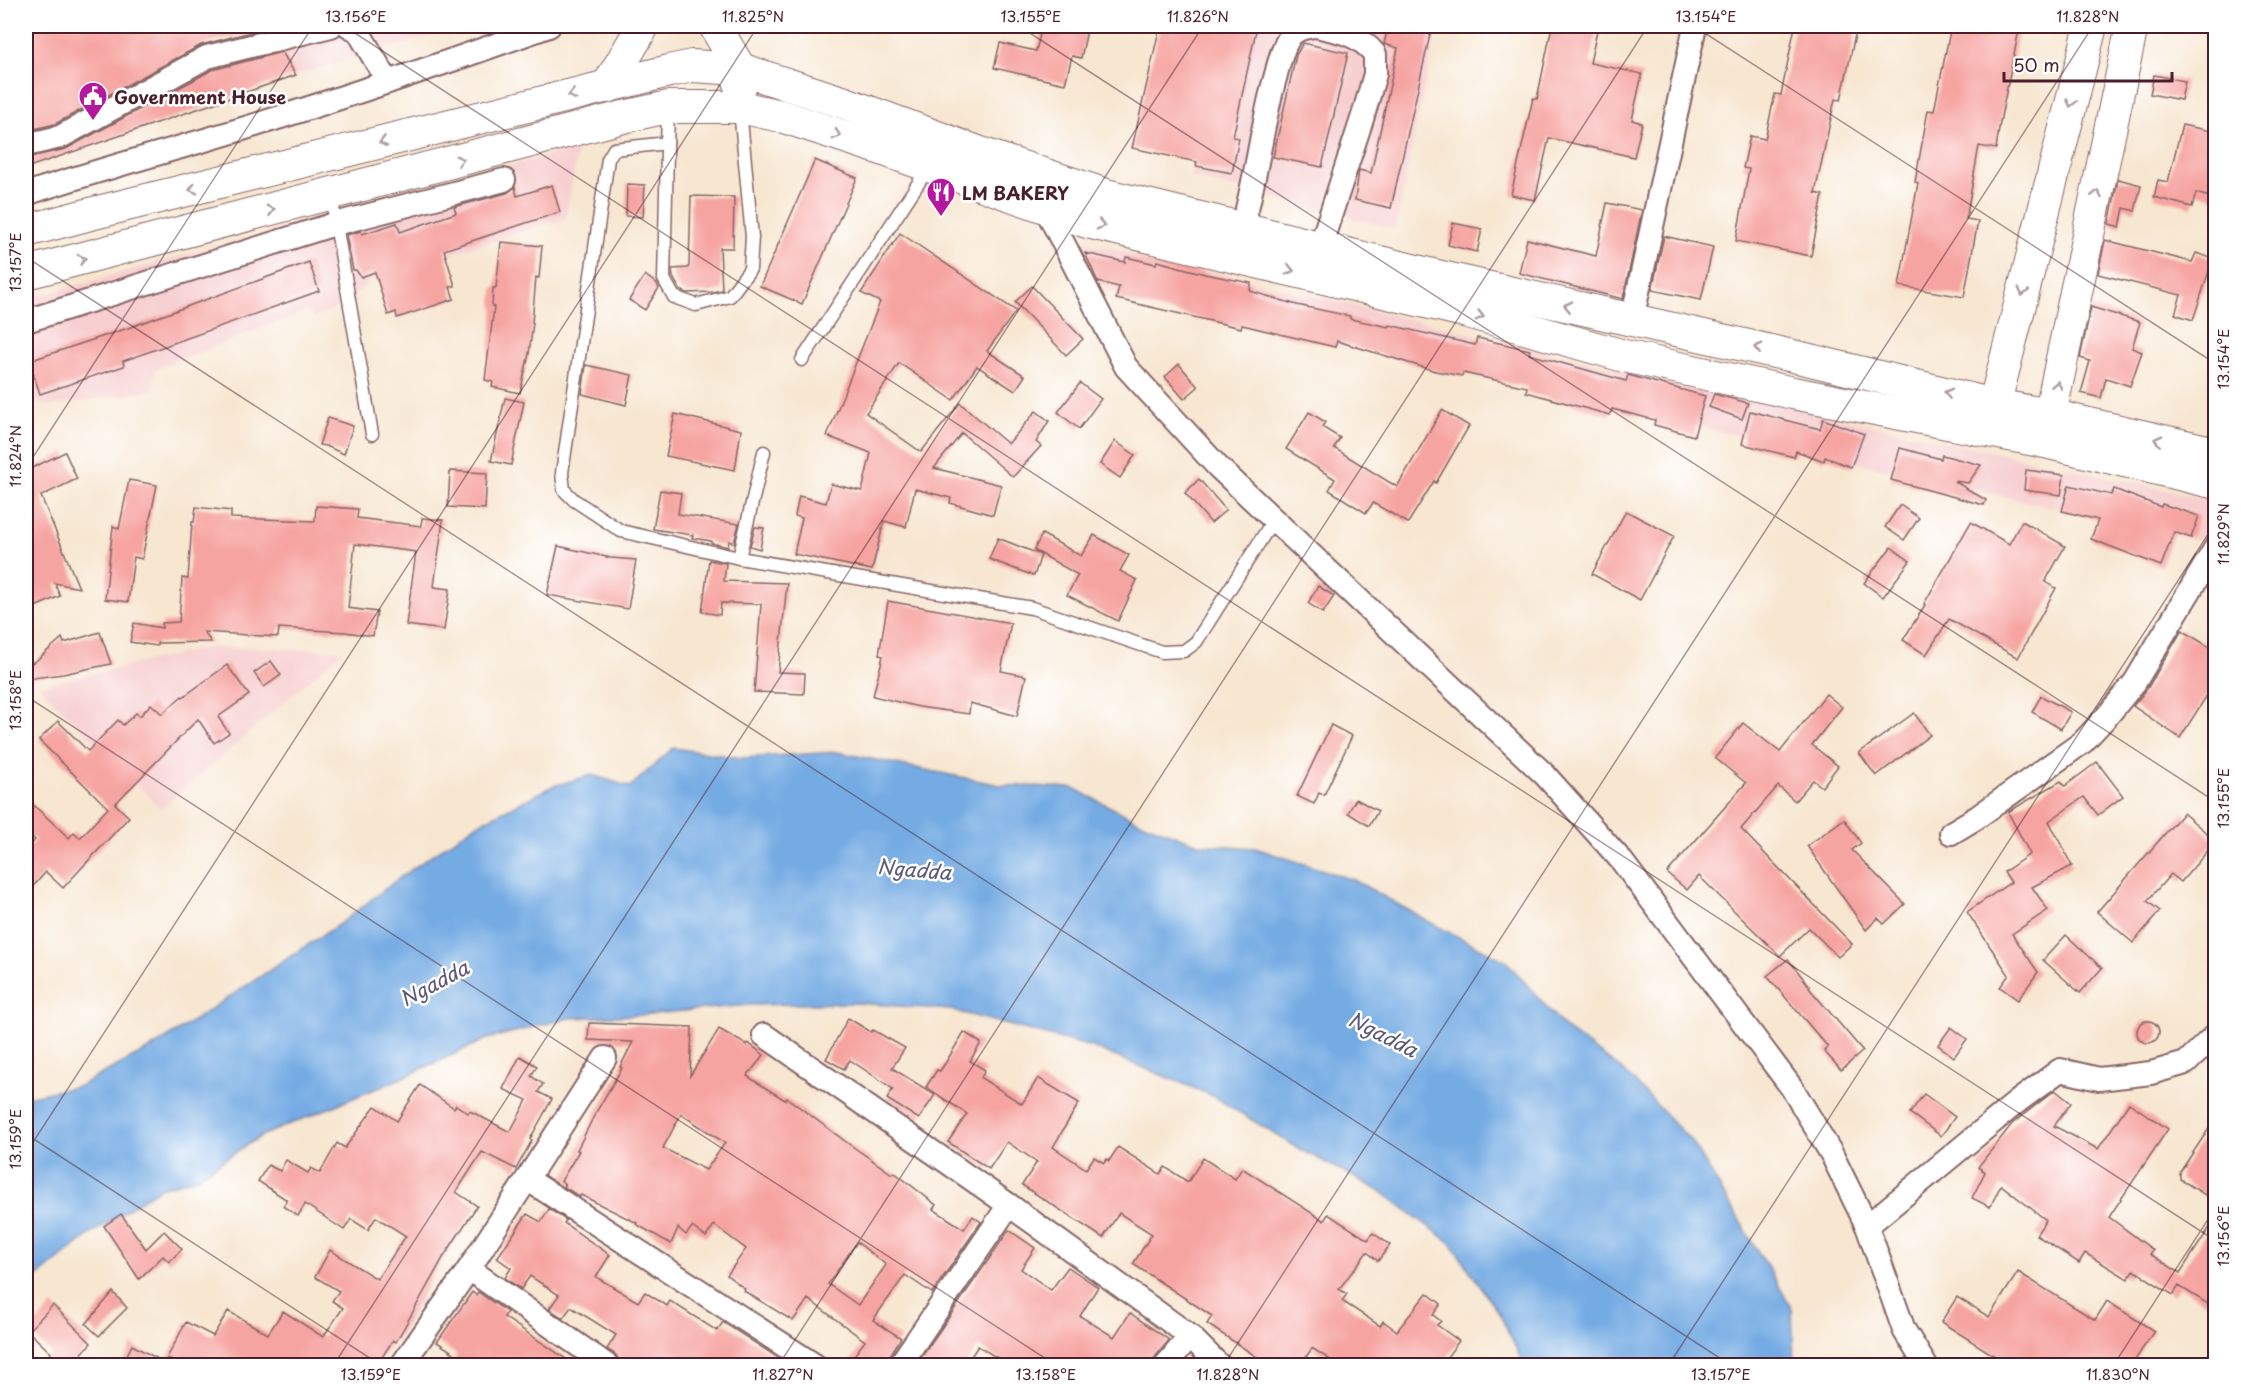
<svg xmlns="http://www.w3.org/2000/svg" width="2241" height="1391" viewBox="0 0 2241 1391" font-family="'Playpen Sans',sans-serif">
  <rect width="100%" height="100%" fill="#fff"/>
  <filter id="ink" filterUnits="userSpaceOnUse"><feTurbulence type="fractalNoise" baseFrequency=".0167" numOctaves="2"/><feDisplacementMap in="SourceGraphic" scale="12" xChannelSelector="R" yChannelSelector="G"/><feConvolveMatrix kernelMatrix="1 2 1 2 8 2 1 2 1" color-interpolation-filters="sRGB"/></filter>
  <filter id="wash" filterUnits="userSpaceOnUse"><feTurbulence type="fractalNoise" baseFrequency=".008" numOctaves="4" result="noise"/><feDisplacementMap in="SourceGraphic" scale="24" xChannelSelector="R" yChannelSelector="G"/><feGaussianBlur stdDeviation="1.35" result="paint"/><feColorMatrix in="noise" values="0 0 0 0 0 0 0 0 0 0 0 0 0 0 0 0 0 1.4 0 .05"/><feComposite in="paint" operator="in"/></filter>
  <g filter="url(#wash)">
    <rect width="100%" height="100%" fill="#f7e6d0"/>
    <!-- built -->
    <g fill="#f7cfd0">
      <path d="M265 26H466L296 75Z"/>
      <path d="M1225 26H1437L1395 229 1190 177Z"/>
      <path d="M578 147 566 218 375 277 339 307 314 318 307 311 156 369 152 391 49 406 30 400 26 381V299Z"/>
      <path d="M1084 242 1649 376 2215 501V520L2199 541 1106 291Z"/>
      <path d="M211 647 344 650 161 809 39 686Z"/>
    </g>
    <!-- water -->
    <path fill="#75abe3" stroke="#606587" stroke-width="1.5" d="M673 748 742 758 837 752 1000 785 1073 788 1138 821 1198 844 1255 848 1354 880 1435 925 1506 961 1566 1029 1624 1071 1693 1143 1792 1308 1794 1365H1524L1500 1315 1451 1243 1380 1191 1298 1148 1211 1095 1092 1047 951 1010 858 1003 748 1005 641 1015 569 1018 487 1039 404 1077 261 1136 196 1178 160 1188 85 1238 26 1286V1097L79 1086 155 1046 341 923 398 879 474 826 553 786 592 775 630 787Z"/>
    <g id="blocks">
      <!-- building -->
      <g fill="#f6a4a1" fill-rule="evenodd">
        <path d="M26 26H265L266 28 201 45 55 124 26 131Z"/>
        <path d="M1042 26H1088L1081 58 1072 56 1065 84 994 68 1000 43 1036 51Z"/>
        <path d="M1160 26H1257L1233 137 1239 138 1232 173 1196 166 1197 162 1132 148Z"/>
        <path d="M1388 26H1432L1391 208 1355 200 1359 170 1371 173 1398 48 1384 44Z"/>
        <path d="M1552 26H1598L1590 63 1642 74 1632 120 1642 123 1634 157 1549 138 1535 200 1511 195 1533 98 1537 99Z"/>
        <path d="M1795 26H1857L1841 100 1835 99 1815 193 1823 195 1811 256 1736 241 1749 169 1743 168 1750 136 1765 139 1775 94 1781 95Z"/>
        <path d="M1951 26H1997L2019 30 2000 122 1996 149 1979 146 1966 219 1978 221 1964 297 1899 286 1918 183 1915 182 1928 110 1934 111Z"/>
        <path d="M1303 43 1348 53 1322 167 1273 157 1296 55Z"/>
        <path d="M282 52 296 75 26 168V158L66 149 212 70Z"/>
        <path d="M2154 75 2185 81 2181 100 2150 94Z"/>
        <path d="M2182 125 2216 132V199L2196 193 2192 207 2154 197 2158 180 2168 182Z"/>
        <path d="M815 160 857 178 802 304 760 286Z"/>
        <path d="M2118 179 2141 185 2135 211 2124 208 2120 227 2109 224Z"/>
        <path d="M627 184 645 185 643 217 626 216Z"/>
        <path d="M552 185 560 212 444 250 455 286 450 287 454 299 397 318 396 312 388 315 375 272 361 277 356 270H353L346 235 361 231 362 234 397 223 400 232 456 213 454 207 507 193 515 187 517 196Z"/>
        <path d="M691 196 734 197 733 248H720L722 290 712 292 687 293 680 290 673 277 672 269 688 268 689 265Z"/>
        <path d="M1607 203 1642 210 1623 299 1519 273 1527 239 1596 256Z"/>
        <path d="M1453 223 1482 229 1477 252 1448 245Z"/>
        <path d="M900 233 1016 311 987 351 1025 376 1015 391 977 366 953 400 899 363 866 413 921 452 960 403 1008 444 1036 411 1049 421 1036 442 1041 446 1013 477 962 433 934 468 1001 485 993 515 950 503 951 498 915 489 906 527 884 521 872 570 794 554 802 518 795 516 799 496 826 503 831 484 862 491 871 453 827 436 880 302 861 293Z"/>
        <path d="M1664 236 1713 247 1701 300 1652 290Z"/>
        <path d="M2105 240 2192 262 2196 253 2213 259 2193 320 2175 314 2181 295 2098 274Z"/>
        <path d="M501 242 542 246 539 278 536 277 532 323H533L529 354 520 393 492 387 493 382 485 380 494 307 492 306 493 288H496Z"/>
        <path d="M1085 253 1125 262 1126 257 1156 264 1157 261 1205 274 1251 283 1250 291 1297 305 1350 316V319L1389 327 1390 325 1475 345 1477 338 1530 350 1529 354 1626 381 1628 375 1705 396 1694 436 1654 425 1655 420 1612 409 1610 415 1526 392 1527 387 1463 373 1462 376 1435 371 1337 341 1335 347 1242 325 1241 328 1116 299 1119 287 1098 282Z"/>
        <path d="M309 262 319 291 123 361 124 366 40 394 29 361 128 328Z"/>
        <path d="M645 275 657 284 659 288 645 310 629 300Z"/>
        <path d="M1032 286 1083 339 1066 355 1015 302Z"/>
        <path d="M2091 307 2140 322 2132 348 2142 352 2130 386 2106 378 2101 398 2081 393 2090 361 2080 358Z"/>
        <path d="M1179 364 1198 387 1184 399 1165 377Z"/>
        <path d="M586 365 632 375 626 405 582 394Z"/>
        <path d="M1080 383 1101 399 1079 429 1058 412Z"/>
        <path d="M1714 394 1748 403 1742 419 1709 407Z"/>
        <path d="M505 398 524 402 511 465 491 461Z"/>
        <path d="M1442 410 1469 426 1436 483 1434 481 1408 523 1373 503 1366 513 1329 490 1335 479 1286 449 1309 412 1325 422 1322 427 1340 438 1334 448 1397 487Z"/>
        <path d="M1750 411 1820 429 1823 419 1864 434 1851 467 1825 457 1824 461 1796 451 1794 457 1742 444Z"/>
        <path d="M675 414 741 430 735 470 666 456Z"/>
        <path d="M328 418 353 426 344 454 326 446 319 445Z"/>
        <path d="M1115 441 1135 455 1120 478 1100 464Z"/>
        <path d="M1900 448 1941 459 1942 455 1981 465 1968 483 1954 481 1986 500 1984 505 1891 480Z"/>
        <path d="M65 452 77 479 41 496 79 588 55 583 60 596 26 611V460L30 469Z"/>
        <path d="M2026 470 2064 475 2061 495 2024 490Z"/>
        <path d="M450 471 487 473 485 509 448 507Z"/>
        <path d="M1199 479 1226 510 1211 523 1185 493Z"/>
        <path d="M129 480 157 485 142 559 134 557 128 602 105 599 113 526 119 529Z"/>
        <path d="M2069 485 2111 495 2114 489 2161 507 2162 504 2199 516 2191 538 2174 532 2161 566 2091 539 2098 520 2062 511Z"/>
        <path d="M660 490 681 493 678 514 739 524 734 543 729 541 728 547 711 543V541L692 538 693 535 653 529Z"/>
        <path d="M1900 505 1919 518 1904 540 1885 527Z"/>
        <path d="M316 506 358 509 357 518 421 526 422 518 443 520 434 587 450 589 444 630 406 625 416 552 355 544 348 608 377 612 373 636 345 632 279 628 278 637 204 632 211 642 157 643V646L130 642 134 623 162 628V623L179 622 182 578 188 579 192 522H194L196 507 231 511V518L315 521Z"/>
        <path d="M1626 511 1674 536 1640 600 1592 574Z"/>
        <path d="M2022 521 2065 546 2045 582 2056 588 2018 658 1949 619 1926 655 1903 640 1925 605 1924 604 1971 522 2009 544Z"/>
        <path d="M755 527 764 528 760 549 750 546Z"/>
        <path d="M1042 534 1081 556 1094 535 1129 555 1120 571 1137 580 1118 621 1067 595 1078 575 1034 550Z"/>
        <path d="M998 538 1041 555 1034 576 989 559Z"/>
        <path d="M558 546 611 558 636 560 628 609 547 595Z"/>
        <path d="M1891 547 1910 561 1883 597 1864 583Z"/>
        <path d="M709 560 726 563 724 581 787 583 778 672 805 673 804 694 754 692 761 604 721 603 720 615 702 612Z"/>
        <path d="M1318 586 1334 596 1323 613 1308 603Z"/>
        <path d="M888 601 1011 623 1001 671 1026 676 1017 716 970 703 969 714 919 707 873 696 883 656 879 655Z"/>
        <path d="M2182 630 2216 651V681L2180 738 2133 706 2147 689Z"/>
        <path d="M100 632 111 664 63 674 26 679V666L37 660 62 638 64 643Z"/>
        <path d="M271 661 281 675 264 687 254 673Z"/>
        <path d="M227 665 249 695 218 717 229 733 214 743 198 719 115 804 129 817 63 888 46 872 26 894V850L35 840 26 831V798L69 838 74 832 80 838 108 808 39 740 58 721 88 751 118 720 123 725 136 713 140 716 151 704 162 714 182 696 183 697Z"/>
        <path d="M1826 694 1842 707 1812 745 1838 766 1822 787 1813 780 1795 801 1778 786 1741 829 1852 944 1838 957 1809 928 1780 956 1699 876 1687 890 1667 873 1746 783 1715 758 1743 723 1780 752Z"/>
        <path d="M2041 696 2071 712 2061 729 2032 712Z"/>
        <path d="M1914 713 1930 735 1876 776 1859 753Z"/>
        <path d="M1331 725 1352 736 1324 795 1319 793 1314 804 1297 796Z"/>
        <path d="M2097 762 2123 796 2098 815 2084 797 2049 821 2072 866 2032 887 2048 910 2012 934 2038 972 2018 1000 2000 987 2009 975 1967 912 2011 882 2004 872 2030 854 2008 812 2061 781 2065 786Z"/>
        <path d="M1356 799 1378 811 1369 826 1348 813Z"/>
        <path d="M2183 813 2216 841 2181 882 2171 874 2147 901 2160 911 2133 943 2097 912Z"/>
        <path d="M1844 819 1861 843 1852 850 1905 904 1884 924 1878 918 1866 930 1807 846Z"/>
        <path d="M2066 935 2102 968 2080 993 2043 960Z"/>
        <path d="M1788 959 1810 987 1809 988 1863 1051 1841 1070 1824 1051 1828 1047 1767 976Z"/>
        <path d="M848 1018 871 1032 873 1030 905 1048 892 1068 935 1095 919 1119 887 1099 893 1089 850 1060 844 1069 826 1059Z"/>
        <circle cx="2148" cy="1032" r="11"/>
        <path d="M589 1023 692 1027 690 1076 719 1029 747 1045 748 1043 764 1055 747 1076 785 1100 787 1098 849 1144 892 1174 894 1172 936 1205 933 1209 964 1229 973 1216 981 1222 932 1293 905 1275 873 1320 901 1338 888 1358 886 1365H847L865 1341 808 1299 793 1321 744 1291 745 1289 727 1275 746 1249 714 1225 706 1237 692 1227 686 1235 678 1228 671 1244 636 1224 637 1223 581 1195 580 1197 564 1187 565 1184 561 1181 579 1151 577 1150 595 1114 622 1068 620 1067 633 1042 588 1040ZM681 1114 725 1143 706 1170 663 1148ZM857 1242 886 1265 858 1305 828 1284Z"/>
        <path d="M1951 1027 1967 1039 1954 1057 1938 1045Z"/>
        <path d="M964 1032 981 1043 970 1061 985 1070 981 1078 1022 1104 1038 1078 1079 1103 1053 1147 1086 1169 1094 1157 1104 1163 1107 1159 1109 1161 1118 1147 1160 1174 1165 1167 1188 1182 1203 1158 1235 1179 1242 1168 1324 1221 1328 1214 1368 1240 1373 1233 1390 1245 1378 1261 1367 1252 1339 1289 1347 1294 1342 1301 1380 1326 1383 1321 1397 1331 1427 1293 1441 1304 1433 1315 1441 1321 1437 1325 1459 1341 1441 1365H1338L1312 1348 1301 1365H1269L1207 1324 1212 1316 1133 1264 1152 1234 1119 1213 1103 1238 1022 1185 1037 1162 1007 1142 989 1169 948 1142 967 1114 926 1087 937 1070 940 1071 946 1062Z"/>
        <path d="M520 1056 537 1066 531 1076 543 1084 538 1092 552 1099 530 1139 532 1140 516 1169 482 1152 456 1192 477 1206 443 1258 396 1342 393 1340 377 1365H178L167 1358 186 1322 213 1336 228 1311 268 1334 283 1311 323 1337 343 1308 332 1301 339 1291 315 1277 330 1250 377 1279 406 1236 376 1217 368 1230 351 1219 344 1230 305 1204 298 1216 283 1206 287 1200 258 1181 268 1165 280 1171 286 1160 308 1173 311 1168 320 1173 337 1143 345 1148 375 1106 397 1121 420 1085 454 1108 456 1105 468 1113 470 1111 510 1132 527 1100 503 1089Z"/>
        <path d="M2055 1090 2071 1103 2054 1126 2098 1149 2129 1103 2168 1129 2109 1217 2153 1250 2150 1254 2180 1273 2216 1218V1309L2179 1286 2173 1295 2134 1270 2128 1279 2085 1253 2079 1263 2036 1235 2046 1220 2001 1185 1990 1207 1972 1198 1985 1172 1978 1167 2012 1124Z"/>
        <path d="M1924 1094 1955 1117 1941 1136 1910 1113Z"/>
        <path d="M2216 1118V1202L2180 1179V1172Z"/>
        <path d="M549 1209 566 1220 564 1223 610 1255 596 1277 638 1302 645 1292 667 1306 670 1301 717 1331 723 1322 789 1365H621L616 1355 607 1349 616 1335 571 1307 563 1318 549 1309 559 1295 530 1276 521 1289 505 1278 511 1268 497 1258 527 1214 541 1222Z"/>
        <path d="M121 1214 146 1249 164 1231 182 1249 169 1262 163 1256 139 1279 104 1226Z"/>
        <path d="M1009 1230 1035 1248 1021 1269 1051 1290 1068 1267 1098 1287 1080 1316 1114 1337 1130 1313 1169 1340 1149 1365H1009L978 1346 965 1365H916Z"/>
        <path d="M2018 1272 2095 1320 2107 1301 2154 1331 2132 1365H2009L1941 1322 1957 1297 1989 1317Z"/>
        <path d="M113 1292 127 1308 99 1336 86 1324Z"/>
        <path d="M472 1292 476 1295 478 1292 507 1312 504 1317 575 1365H450L457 1355 437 1342Z"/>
        <path d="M53 1305 91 1343 72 1365H40L51 1353 28 1331Z"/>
        <path d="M132 1345 169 1365H122Z"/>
      </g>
    </g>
  </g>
  <g filter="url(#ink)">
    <use href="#blocks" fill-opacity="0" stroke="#876565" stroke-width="1.5"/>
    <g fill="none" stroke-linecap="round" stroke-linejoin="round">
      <!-- lane casing -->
      <g stroke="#876565" stroke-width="15">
        <g id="lane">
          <path d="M668 109 664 279 674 297 696 305 730 296 750 269 752 237 740 109"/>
          <path d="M667 143 614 149 608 159 562 473 564 490 574 500 621 531 739 558 1032 608 1162 652 1184 651 1196 642 1274 519"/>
          <path d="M331 195 372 434"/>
          <path d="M802 360 929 167"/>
          <path d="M739 558 764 452"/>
        </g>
      </g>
      <!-- street casing -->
      <g stroke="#876565" stroke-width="26">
        <g id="street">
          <path d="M349 26 358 31 388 82"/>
          <path d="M1315 26C1340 31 1358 34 1375 54V74L1363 116 1320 247"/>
          <path d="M26 145 60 137 207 57 331 26"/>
          <path d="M26 194C100 169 177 149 252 126 352 95 451 61 549 26"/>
          <path d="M1045 207 1126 367 1218 467 1545 775 1621 860 1792 1088 1831 1153 1867 1226 1904 1330 1926 1366"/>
          <path d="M1242 228C1256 180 1261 130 1274 82 1278 68 1281 50 1289 38 1295 29 1303 28 1313 26"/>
          <path d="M1632 320 1695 26"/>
          <path d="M26 321 335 224 504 180"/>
          <path d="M1951 833 1976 818 2083 742 2108 715 2135 682 2216 547"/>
          <path d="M764 1035 1009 1205 1190 1336 1220 1366"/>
          <path d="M527 1179 816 1366"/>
          <path d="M1867 1226 2017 1102 2060 1070 2099 1079 2151 1073 2186 1063 2216 1034"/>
          <path d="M469 1269 608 1366"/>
          <path d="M401 1366 469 1269 605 1058"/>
          <path d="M899 1366 1009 1205"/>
          <path d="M1165 1366 1190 1336"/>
        </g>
      </g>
      <!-- secondary casing -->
      <g stroke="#876565" stroke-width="34">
        <g id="secondary">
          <path d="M715 26 740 69V86"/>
          <path d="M607 87 643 26"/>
          <path d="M26 231 94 213 669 71 692 66 740 69 845 103 983 154 1106 195 1437 276 1806 359 1994 405 2050 415 2216 453"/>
          <path d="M26 273 623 117 668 107H740L781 116 873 146 1087 222 1464 311 1624 356 1793 393 2045 442 2216 483"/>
          <path d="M1989 426 2091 26"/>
          <path d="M2046 435 2132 26"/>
        </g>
      </g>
      <!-- lane -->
      <use href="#lane" stroke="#fff" stroke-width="12"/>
      <!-- street -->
      <use href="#street" stroke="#fff" stroke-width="22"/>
      <!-- secondary -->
      <use href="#secondary" stroke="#fff" stroke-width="32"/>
    </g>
    <!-- one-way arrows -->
    <defs><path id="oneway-chevron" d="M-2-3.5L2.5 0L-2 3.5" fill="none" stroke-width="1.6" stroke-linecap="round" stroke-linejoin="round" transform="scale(1.5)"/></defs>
    <g stroke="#ae9aa0">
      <use href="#oneway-chevron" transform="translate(572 95) rotate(166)"/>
      <use href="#oneway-chevron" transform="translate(2071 103) rotate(104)"/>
      <use href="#oneway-chevron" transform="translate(837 135) rotate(18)"/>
      <use href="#oneway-chevron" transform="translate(383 142) rotate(166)"/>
      <use href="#oneway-chevron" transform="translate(460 160) rotate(-15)"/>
      <use href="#oneway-chevron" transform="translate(193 189) rotate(166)"/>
      <use href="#oneway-chevron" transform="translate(2097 194) rotate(-78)"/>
      <use href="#oneway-chevron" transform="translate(271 210) rotate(-15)"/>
      <use href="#oneway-chevron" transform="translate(1101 225) rotate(13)"/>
      <use href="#oneway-chevron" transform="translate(82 259) rotate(-15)"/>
      <use href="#oneway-chevron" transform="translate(1290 270) rotate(13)"/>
      <use href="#oneway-chevron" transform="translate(2023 292) rotate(104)"/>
      <use href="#oneway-chevron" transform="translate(1568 306) rotate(-167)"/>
      <use href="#oneway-chevron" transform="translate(1480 316) rotate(15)"/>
      <use href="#oneway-chevron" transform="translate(1758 348) rotate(-167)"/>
      <use href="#oneway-chevron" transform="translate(2057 385) rotate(-78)"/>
      <use href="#oneway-chevron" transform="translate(1948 393) rotate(-166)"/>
      <use href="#oneway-chevron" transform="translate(2158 440) rotate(-167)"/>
    </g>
  </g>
  <!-- ticks -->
  <path fill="none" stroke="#4a1f2b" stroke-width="1.5" stroke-opacity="0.45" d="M344 26 2216 1241M1019 26 2216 802M1694 26 2216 364M26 257 1732 1366M26 468 313 26M26 696 1057 1366M26 1134 382 1366M26 1153 758 26M333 1366 1203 26M778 1366 1648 26M1223 1366 2093 26M1668 1366 2216 522M2113 1366 2216 1207"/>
  <!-- icons -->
  <defs>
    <g id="civic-pin" transform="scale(1.5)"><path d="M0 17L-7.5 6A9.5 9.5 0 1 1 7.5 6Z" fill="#b5179e" stroke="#fff"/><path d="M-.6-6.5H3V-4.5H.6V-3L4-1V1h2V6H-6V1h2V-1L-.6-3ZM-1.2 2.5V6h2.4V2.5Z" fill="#fff"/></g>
    <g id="restaurant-pin" transform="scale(1.5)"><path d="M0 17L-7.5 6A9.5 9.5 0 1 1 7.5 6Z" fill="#b5179e" stroke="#fff"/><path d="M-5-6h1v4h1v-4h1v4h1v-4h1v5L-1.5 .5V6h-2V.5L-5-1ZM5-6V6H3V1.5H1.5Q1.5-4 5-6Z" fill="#fff"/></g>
  </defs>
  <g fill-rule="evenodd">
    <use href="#civic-pin" x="93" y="96"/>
    <use href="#restaurant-pin" x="941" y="192"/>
  </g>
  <g text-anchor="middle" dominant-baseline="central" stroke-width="5" stroke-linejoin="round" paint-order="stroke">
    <!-- poi labels -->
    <g font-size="18" font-weight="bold" fill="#4a1f2b" stroke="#fff" text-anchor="start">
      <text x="114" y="96">Government House</text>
      <text x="962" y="192">LM BAKERY</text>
    </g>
    <!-- water labels -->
    <g font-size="20" font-style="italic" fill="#5b5775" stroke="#fff">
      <text transform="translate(914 869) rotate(5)">Ngadda</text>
      <text transform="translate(434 983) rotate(-28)">Ngadda</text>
      <text transform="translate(1383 1034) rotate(27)">Ngadda</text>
    </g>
  </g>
  <!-- margin -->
  <rect width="2241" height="1391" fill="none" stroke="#fff" stroke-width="66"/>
  <!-- scale -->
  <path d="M2004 72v9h168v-9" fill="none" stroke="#4a1f2b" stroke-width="3"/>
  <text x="2013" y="72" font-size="18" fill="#4a1f2b" stroke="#ffffff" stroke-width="4.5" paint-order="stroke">50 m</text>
  <rect x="33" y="33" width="2175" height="1325" fill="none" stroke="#4a1f2b" stroke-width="2"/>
  <g font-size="15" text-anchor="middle" fill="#4a1f2b">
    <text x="356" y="22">13.156°E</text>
    <text x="753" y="22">11.825°N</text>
    <text x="1031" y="22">13.155°E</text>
    <text x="1198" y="22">11.826°N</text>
    <text x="1706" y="22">13.154°E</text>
    <text x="2088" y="22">11.828°N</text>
    <text transform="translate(16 262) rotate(-90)" y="5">13.157°E</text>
    <text transform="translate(2224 359) rotate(-90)" y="5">13.154°E</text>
    <text transform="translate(16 456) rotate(-90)" y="5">11.824°N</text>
    <text transform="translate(2224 534) rotate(-90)" y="5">11.829°N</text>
    <text transform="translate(16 700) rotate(-90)" y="5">13.158°E</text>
    <text transform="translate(2224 798) rotate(-90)" y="5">13.155°E</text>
    <text transform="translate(16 1139) rotate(-90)" y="5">13.159°E</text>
    <text transform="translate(2224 1236) rotate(-90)" y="5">13.156°E</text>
    <text x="371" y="1380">13.159°E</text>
    <text x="783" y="1380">11.827°N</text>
    <text x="1046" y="1380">13.158°E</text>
    <text x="1228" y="1380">11.828°N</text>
    <text x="1721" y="1380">13.157°E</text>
    <text x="2118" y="1380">11.830°N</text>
  </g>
</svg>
